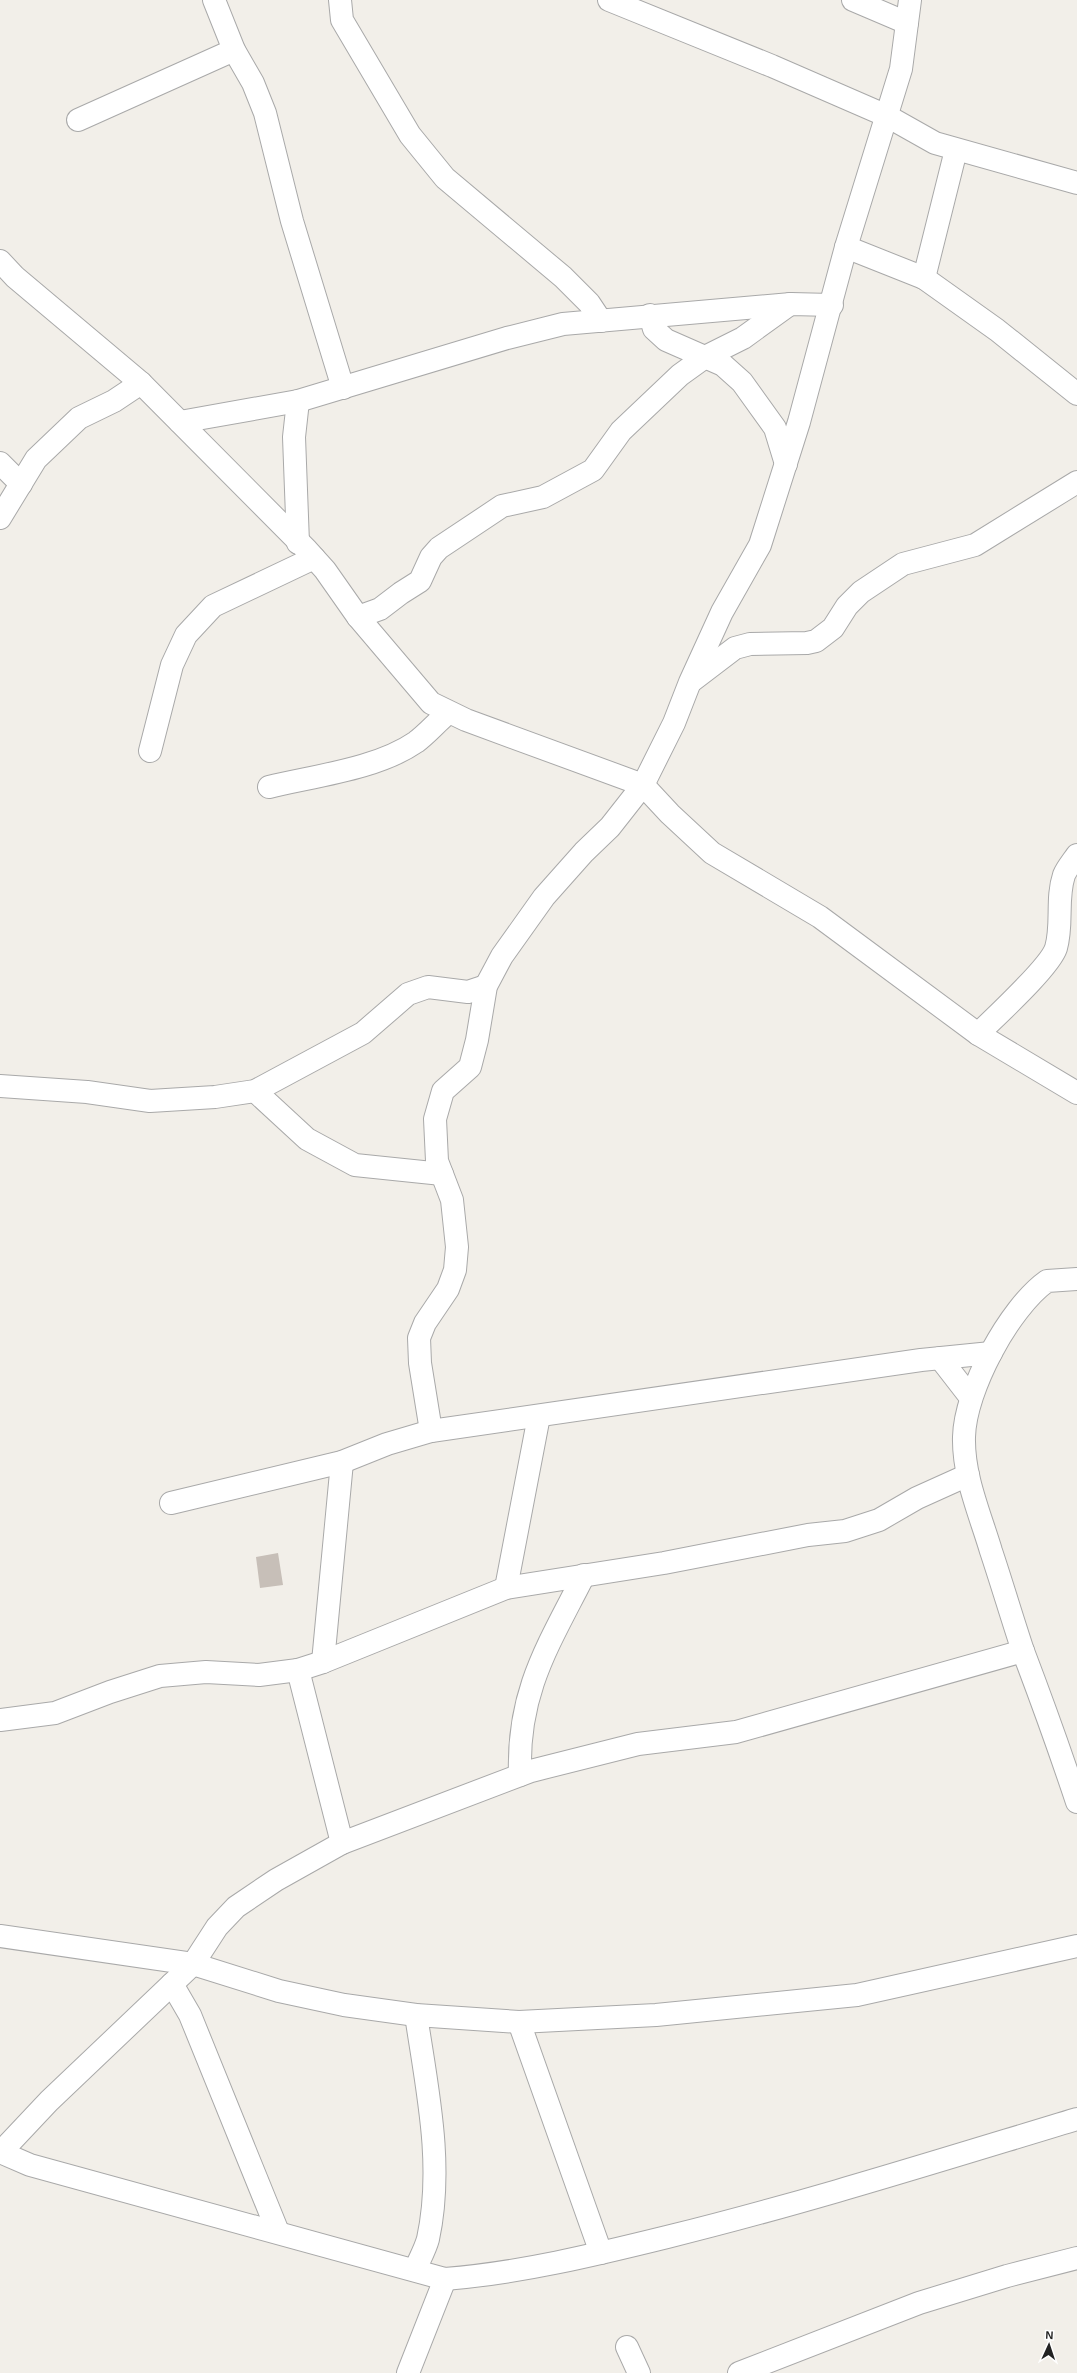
<svg xmlns="http://www.w3.org/2000/svg" width="1077" height="2373" viewBox="0 0 1077 2373" font-family="Helvetica,sans-serif">
  <rect width="100%" height="100%" fill="#f2efe9"/>
  <!-- building -->
  <path fill="#c7bfb8" d="M278 1553 283 1585 260 1588 256 1557Z"/>
  <g fill="none" stroke-linecap="round" stroke-linejoin="round">
    <!-- minor casing -->
    <g stroke="#a9a9a9" stroke-width="24">
      <g id="minor">
        <path d="M214 0 234 50 253 83 265 113 292 221 343 388"/>
        <path d="M340 0 342 20 410 135 445 178 563 277 589 303 601 321"/>
        <path d="M609 0 772 66 887 116 935 143 1077 183"/>
        <path d="M853 0 907 23"/>
        <path d="M78 120 234 50"/>
        <path d="M846 247 924 278 997 330 1077 394"/>
        <path d="M0 261 15 277 141 383 307 550 325 570 358 617 431 703 466 720 643 785 670 814 712 853 820 917 978 1034 1077 1093"/>
        <path d="M924 278 956 150"/>
        <path d="M650 315 654 329 666 340 723 365 742 382 775 428 786 464"/>
        <path d="M180 422 298 401 507 338 563 324 791 304 832 305"/>
        <path d="M0 463 21 484"/>
        <path d="M0 518 36 459 79 418 114 401 141 383"/>
        <path d="M298 543 294 437 298 401"/>
        <path d="M358 617 380 609 401 593 420 581 431 557 439 548 502 506 543 497 593 470 621 431 680 375 705 357 743 338 790 304"/>
        <path d="M693 680 735 648 750 644 807 643 816 641 833 628 847 606 861 592 903 564 975 545 1077 482"/>
        <path d="M150 751 172 665 186 635 213 606 314 558"/>
        <path d="M269 787C314 776 377 769 416 742 427 734 437 722 448 713"/>
        <path d="M978 1034C995 1017 1050 967 1056 948 1063 924 1056 899 1064 875 1067 868 1073 861 1077 855"/>
        <path d="M0 1086 87 1092 150 1101 215 1097 255 1091 363 1033 408 994 428 987 468 992 486 986"/>
        <path d="M255 1091 307 1139 355 1165 442 1174"/>
        <path d="M1077 1279 1047 1281C1009 1308 965 1390 964 1437 963 1476 980 1514 991 1551 1002 1584 1012 1618 1023 1651 1042 1701 1060 1751 1077 1802"/>
        <path d="M940 1358 971 1398"/>
        <path d="M431 1431 420 1363 419 1338 425 1323 448 1289 455 1270 457 1247 452 1200 437 1161 435 1119 443 1091 470 1067 477 1040 486 986 502 956 544 897 584 852 610 827 643 785 674 723 690 682 722 612 760 545 799 422 846 247 901 69 910 0"/>
        <path d="M171 1503 342 1462 387 1444 431 1431 921 1360 991 1353"/>
        <path d="M506 1588 539 1416"/>
        <path d="M323 1662 342 1462"/>
        <path d="M298 1670 342 1843"/>
        <path d="M0 1720 55 1713 110 1692 160 1676 206 1672 259 1675 298 1670 323 1662 506 1588 664 1563 808 1535 845 1531 879 1520 917 1498 968 1475"/>
        <path d="M520 1775C517 1692 548 1646 584 1575"/>
        <path d="M0 1936 193 1964 279 1991 344 2005 416 2015 519 2022 656 2015 857 1995 1077 1946"/>
        <path d="M172 1984 190 2015 278 2232"/>
        <path d="M519 2022 601 2253"/>
        <path d="M0 2152 30 2165 445 2279C520 2273 594 2255 667 2237 805 2203 941 2160 1077 2119"/>
        <path d="M1 2152 49 2101 193 1964 217 1927 236 1907 276 1880 342 1843 531 1771 638 1744 736 1732 1023 1651"/>
        <path d="M415 2270C419 2260 425 2250 428 2239 444 2165 427 2089 416 2015"/>
        <path d="M627 2347 639 2373"/>
        <path d="M408 2373 445 2279"/>
        <path d="M739 2373 919 2303 1007 2276 1077 2258"/>
      </g>
    </g>
    <!-- minor -->
    <use href="#minor" stroke="#fff" stroke-width="22"/>
  </g>
  <!-- north arrow -->
  <g transform="translate(1049 2345) rotate(3)" stroke="#ffffff" stroke-width="3" paint-order="stroke">
  <path d="M0-3L7 15L0 10L-7 15Z" fill="#222222"/>
  <text y="-6" font-size="11" font-weight="bold" text-anchor="middle" fill="#222222">N</text>
  </g>
</svg>
